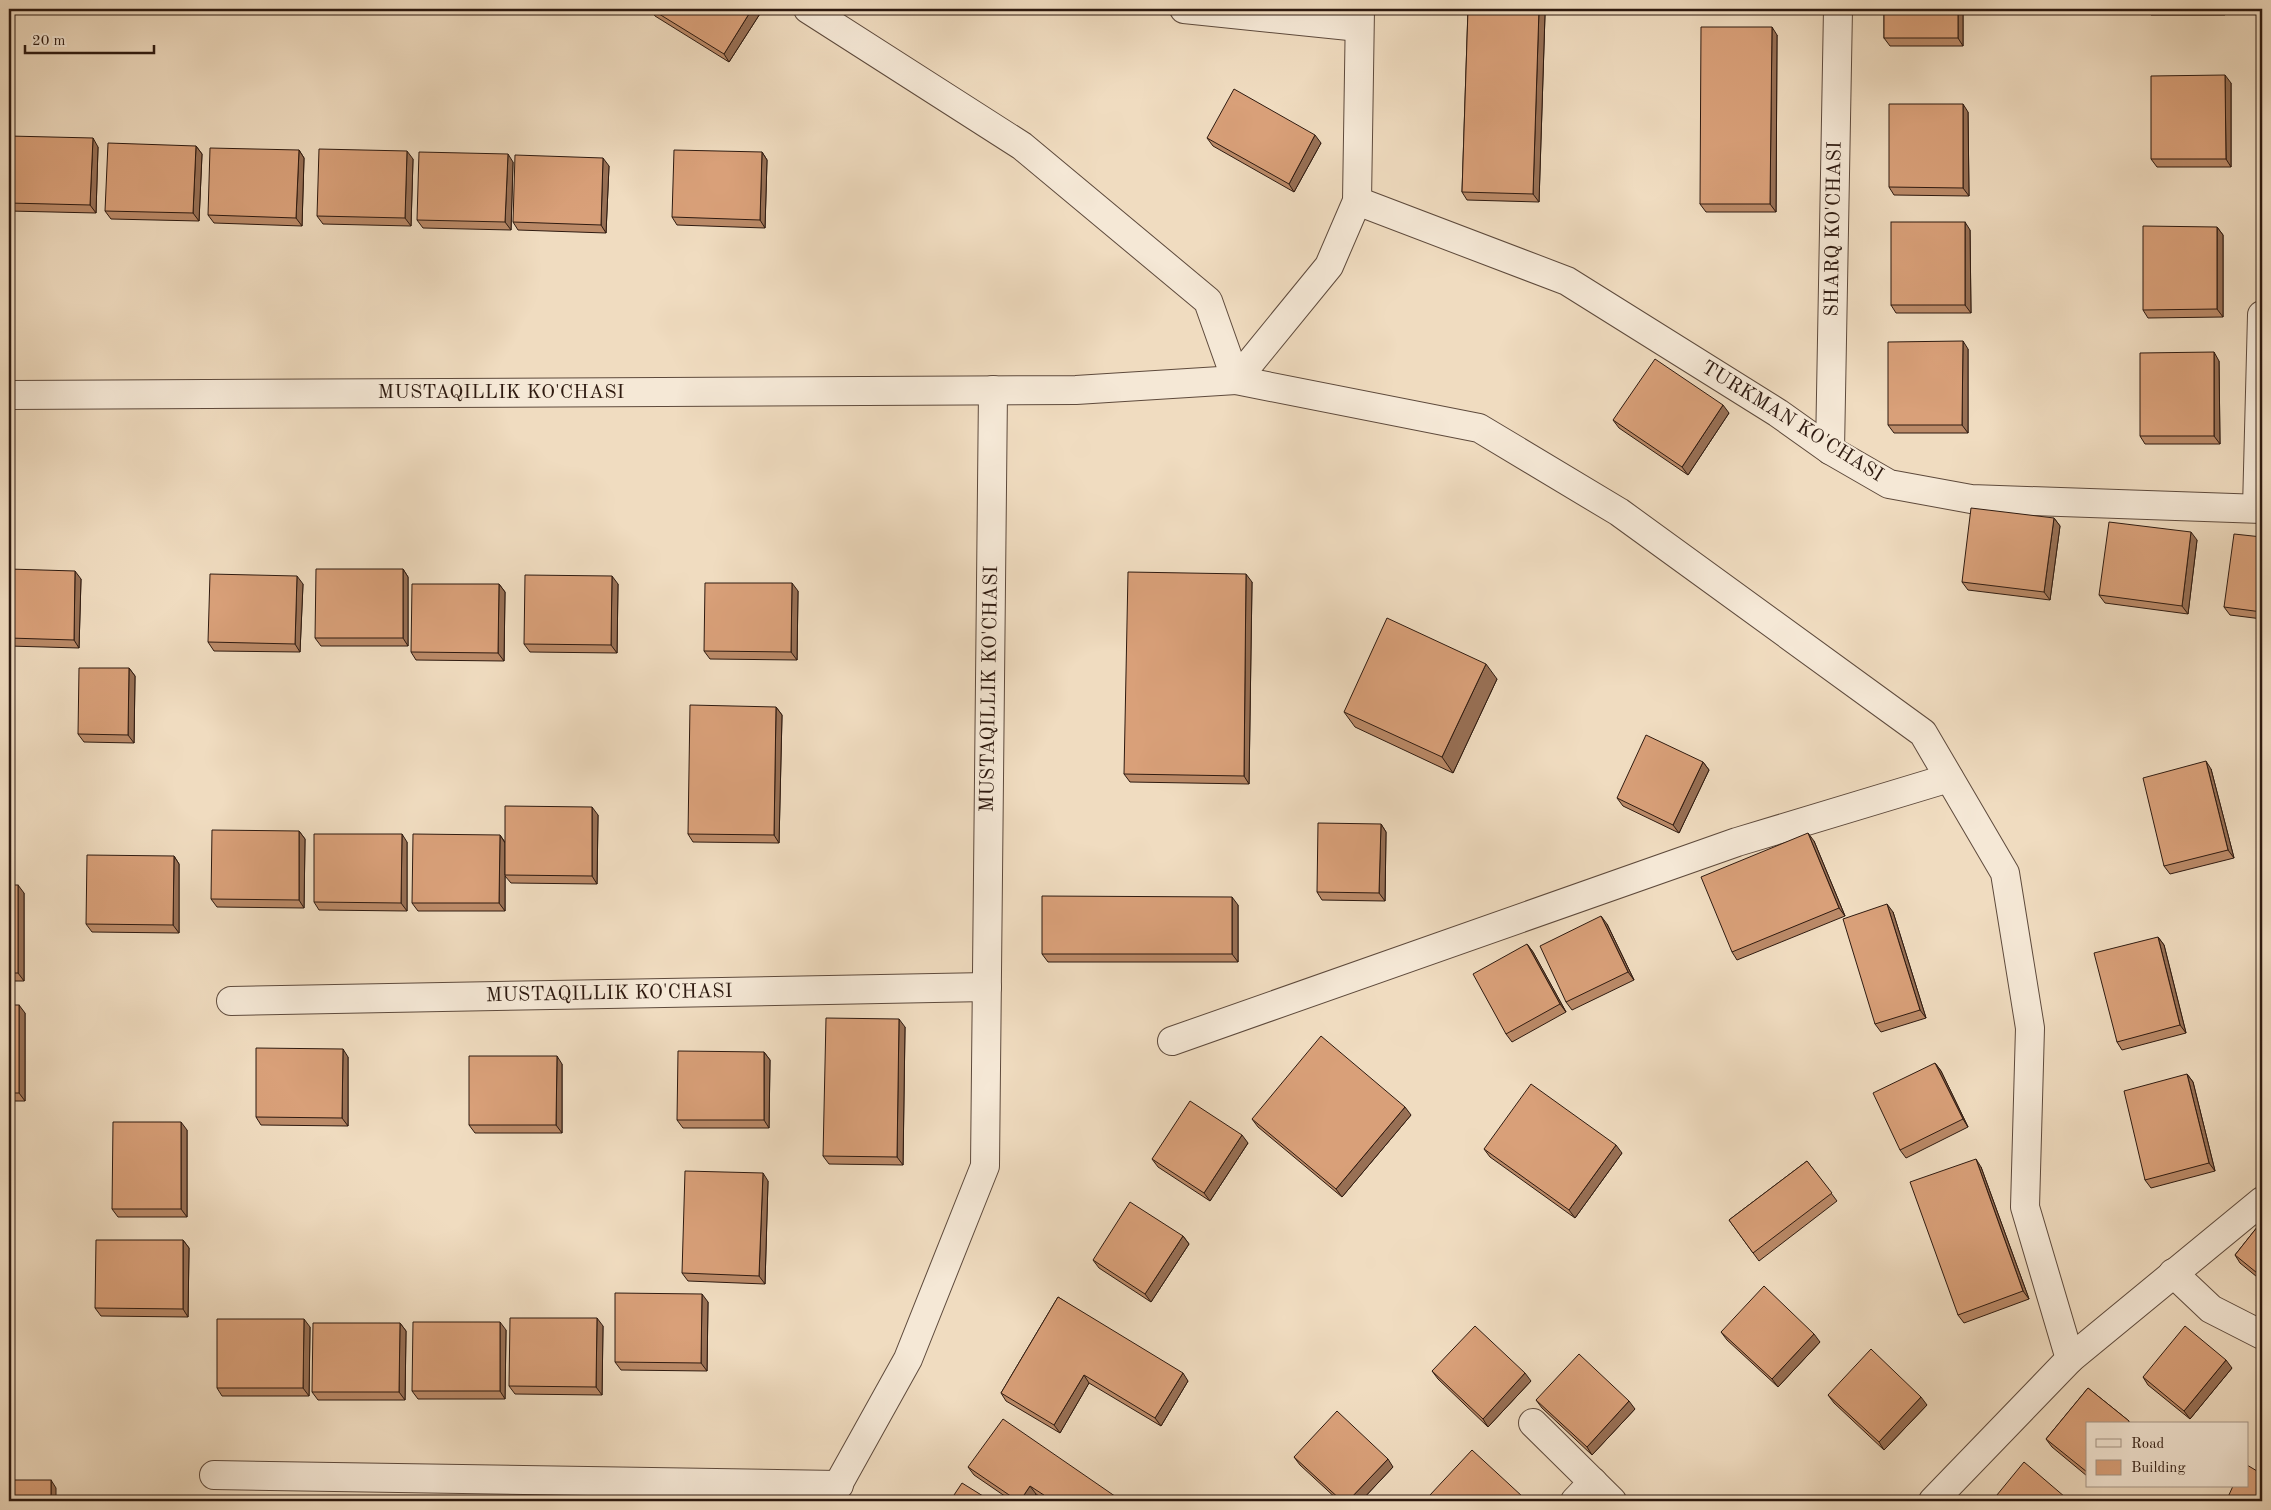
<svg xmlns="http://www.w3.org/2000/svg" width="2271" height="1510" viewBox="0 0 2271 1510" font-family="'Old Standard TT',serif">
  <rect width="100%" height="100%" fill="#f0dcc0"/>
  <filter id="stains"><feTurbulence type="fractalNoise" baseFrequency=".004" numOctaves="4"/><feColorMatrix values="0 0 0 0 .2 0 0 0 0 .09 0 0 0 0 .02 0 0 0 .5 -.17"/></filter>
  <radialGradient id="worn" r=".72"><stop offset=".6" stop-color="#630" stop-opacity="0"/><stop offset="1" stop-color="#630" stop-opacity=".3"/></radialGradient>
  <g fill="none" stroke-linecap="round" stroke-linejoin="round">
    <!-- minor casing -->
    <g stroke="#5e4a3c" stroke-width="30">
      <g id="minor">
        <path d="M808 9 1022 146 1208 301 1236 380 1479 428 1619 512 1923 733 2005 873 2030 1028 2025 1207 2070 1359"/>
        <path d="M1184 9 1359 27"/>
        <path d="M1357 201 1567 281 1778 413 1830 450 1889 484 1971 499 2262 509"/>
        <path d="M9 395 1076 390 1236 380 1329 266 1357 201 1360 9"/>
        <path d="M1830 450 1838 9"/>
        <path d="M2257 508 2262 315"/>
        <path d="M231 1001 987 987"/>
        <path d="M1172 1041 1737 842 1949 778"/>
        <path d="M2173 1273 2211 1309 2262 1335"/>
        <path d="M1533 1423 1612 1501"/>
        <path d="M214 1475 839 1485"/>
        <path d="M829 1501 908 1359 985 1166 993 390"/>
        <path d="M1575 1501 1593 1482"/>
        <path d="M1933 1501 2070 1359 2262 1201"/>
      </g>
    </g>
    <!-- minor -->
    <use href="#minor" stroke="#f5e8d6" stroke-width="28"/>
  </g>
  <!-- wall -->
  <g fill="#bb8a68" stroke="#2e1a10">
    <path d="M650 9H763L729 62 655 16Z"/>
    <path d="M1468 9H1542L1545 14 1539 202 1467 200 1462 192Z"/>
    <path d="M1884 9H1963V46H1890L1884 38Z"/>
    <path d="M2146 9H2225V15H2151Z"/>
    <path d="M1777 35 1776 212H1706L1700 204Z"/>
    <path d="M2231 83V167H2157L2151 159Z"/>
    <path d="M1968 112 1969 196 1894 195 1889 187Z"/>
    <path d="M9 136 98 147 96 213 9 211Z"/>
    <path d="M1207 138 1321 143 1294 192 1213 146Z"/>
    <path d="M196 146 202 154 199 221 111 219 105 211Z"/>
    <path d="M299 150 304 158 302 226 214 223 208 215Z"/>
    <path d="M762 152 767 160 765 228 677 225 672 217Z"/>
    <path d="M413 159 411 226 323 224 317 216Z"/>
    <path d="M513 162 511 230 423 228 417 220Z"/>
    <path d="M609 166 606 233 518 230 513 222Z"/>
    <path d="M2217 227 2223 235V317L2148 318 2143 310Z"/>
    <path d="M1970 230 1971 313H1896L1891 305Z"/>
    <path d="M1968 349V433H1894L1888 425Z"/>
    <path d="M2219 361 2220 444H2145L2140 436Z"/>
    <path d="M1729 413 1688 475 1619 428 1613 420Z"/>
    <path d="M2054 518 2060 526 2050 600 1968 590 1962 582Z"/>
    <path d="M2262 537V619L2230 615 2224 607Z"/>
    <path d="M2197 540 2188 614 2105 603 2099 595Z"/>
    <path d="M9 569 81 579 79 648 9 646Z"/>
    <path d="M403 569 408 577V646H321L315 638Z"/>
    <path d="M1252 582 1249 784 1130 782 1124 774Z"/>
    <path d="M303 584 300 652 214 651 208 642Z"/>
    <path d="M499 584 505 592 504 661 416 660 411 652Z"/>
    <path d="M618 584 617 653 530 652 524 644Z"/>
    <path d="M798 591 797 660 710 659 704 651Z"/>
    <path d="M129 668 135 676 134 743 84 742 78 734Z"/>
    <path d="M1497 679 1453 773 1355 727 1344 712Z"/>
    <path d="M776 707 782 715 779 843 693 842 688 834Z"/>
    <path d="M1703 762 1709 770 1679 833 1623 806 1617 798Z"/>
    <path d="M2211 769 2234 858 2170 874 2164 866Z"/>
    <path d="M598 815 597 884 511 883 505 876V911H418L412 903 500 835 505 842Z"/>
    <path d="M1381 824 1386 832 1385 901 1322 900 1317 892Z"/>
    <path d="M299 831 305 839 304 908 217 907 211 899Z"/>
    <path d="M1814 841 1845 916 1737 960 1732 952Z"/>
    <path d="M407 842V911L319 910 314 902Z"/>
    <path d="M174 856 179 864V933L92 932 86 924Z"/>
    <path d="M9 885 24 893V981H9Z"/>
    <path d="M1238 905V962H1048L1042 954Z"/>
    <path d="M1893 912 1926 1018 1881 1032 1875 1024Z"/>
    <path d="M1607 924 1634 980 1572 1010 1566 1002Z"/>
    <path d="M2158 937 2164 945 2186 1033 2122 1050 2117 1042Z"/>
    <path d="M1527 944 1533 952 1566 1012 1512 1042 1506 1034Z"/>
    <path d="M9 1005 25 1013V1101H9Z"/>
    <path d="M905 1027 903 1165 829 1164 823 1156Z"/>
    <path d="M764 1052 770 1060 769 1128H683L677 1120Z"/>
    <path d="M348 1057V1126L261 1125 256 1117Z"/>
    <path d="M1935 1063 1941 1071 1968 1127 1906 1158 1900 1150Z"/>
    <path d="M562 1064V1133H475L469 1125Z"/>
    <path d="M2187 1074 2193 1082 2215 1171 2151 1188 2145 1180Z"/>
    <path d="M1411 1115 1342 1197 1258 1127 1252 1119Z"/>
    <path d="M187 1130V1217H118L112 1209Z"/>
    <path d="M1248 1143 1210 1201 1158 1167 1152 1159Z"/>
    <path d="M1484 1149 1622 1153 1575 1218 1490 1157Z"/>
    <path d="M1807 1161 1837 1201 1759 1261 1729 1220Z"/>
    <path d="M1981 1167 2029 1299 1964 1323 1958 1315Z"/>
    <path d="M768 1181 765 1284 688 1281 682 1273Z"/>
    <path d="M2262 1221V1281L2240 1263 2235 1255Z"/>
    <path d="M1183 1236 1189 1244 1151 1302 1099 1268 1093 1260Z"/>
    <path d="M183 1240 189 1248 188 1317 101 1316 95 1308Z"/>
    <path d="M1058 1297 1188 1381 1161 1426 1089 1383 1060 1433 1006 1401 1001 1393Z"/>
    <path d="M708 1302 707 1371 621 1370 615 1362Z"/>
    <path d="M400 1323 406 1331 405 1400H318L312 1392Z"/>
    <path d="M603 1326 602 1395 515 1394 509 1386Z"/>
    <path d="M310 1327 309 1396H222L217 1388Z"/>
    <path d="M506 1330 505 1399H418L412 1391Z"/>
    <path d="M1721 1332 1820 1342 1778 1387 1727 1340Z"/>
    <path d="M2232 1368 2190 1419 2148 1385 2143 1377Z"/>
    <path d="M1432 1371 1531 1381 1488 1427 1438 1379Z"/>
    <path d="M2088 1388 2129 1421 2130 1424H2087V1476L2052 1447 2046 1439Z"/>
    <path d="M1828 1395 1927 1405 1884 1450 1834 1403Z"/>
    <path d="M1536 1400 1635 1409 1592 1455 1542 1408Z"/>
    <path d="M1294 1457 1393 1467 1361 1501H1339L1300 1465Z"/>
    <path d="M968 1467 1122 1501H1047L1036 1494 1031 1501H1012L974 1475Z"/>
    <path d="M2228 1497 2262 1501H2231Z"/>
  </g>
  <!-- shaded-wall -->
  <g fill="#987055" stroke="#2e1a10">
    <path d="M752 9H763L729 62 724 54Z"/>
    <path d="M1539 9H1542L1545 14 1539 202 1533 194Z"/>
    <path d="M1958 9H1963V46L1958 38Z"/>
    <path d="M2220 9H2225V15Z"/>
    <path d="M1772 27 1777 35 1776 212 1770 204Z"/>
    <path d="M2225 75 2231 83V167L2226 159Z"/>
    <path d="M1963 104 1968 112 1969 196 1963 188Z"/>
    <path d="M1315 135 1321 143 1294 192 1289 184Z"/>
    <path d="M93 138 98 147 96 213 90 205Z"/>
    <path d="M196 146 202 154 199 221 193 213Z"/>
    <path d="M299 150 304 158 302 226 296 218Z"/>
    <path d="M407 151 413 159 411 226 405 218Z"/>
    <path d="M762 152 767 160 765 228 760 220Z"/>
    <path d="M508 154 513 162 511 230 505 222Z"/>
    <path d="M603 158 609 166 606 233 601 225Z"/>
    <path d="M1965 222 1970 230 1971 313 1965 305Z"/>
    <path d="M2217 227 2223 235V317L2217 309Z"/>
    <path d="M1963 341 1968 349V433L1962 425Z"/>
    <path d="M2214 352 2219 361 2220 444 2214 436Z"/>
    <path d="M1723 405 1729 413 1688 475 1682 467Z"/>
    <path d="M2054 518 2060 526 2050 600 2044 592Z"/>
    <path d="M2191 532 2197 540 2188 614 2182 606Z"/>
    <path d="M403 569 408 577V646L403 638Z"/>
    <path d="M75 571 81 579 79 648 74 640Z"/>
    <path d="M1246 574 1252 582 1249 784 1244 776Z"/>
    <path d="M297 576 303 584 300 652 295 644Z"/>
    <path d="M612 576 618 584 617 653 611 645Z"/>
    <path d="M792 583 798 591 797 660 791 652Z"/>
    <path d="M499 584 505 592 504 661 498 653Z"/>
    <path d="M1486 664 1497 679 1453 773 1442 757Z"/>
    <path d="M129 668 135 676 134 743 128 735Z"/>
    <path d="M776 707 782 715 779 843 774 835Z"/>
    <path d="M2206 761 2211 769 2234 858 2228 850Z"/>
    <path d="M1703 762 1709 770 1679 833 1673 825Z"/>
    <path d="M592 807 598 815 597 884 592 876Z"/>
    <path d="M1381 824 1386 832 1385 901 1379 893Z"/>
    <path d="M299 831 305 839 304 908 299 900Z"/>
    <path d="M1808 833 1814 841 1845 916 1839 908Z"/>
    <path d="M402 834 407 842V911L401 903Z"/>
    <path d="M500 835 505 843V911L499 903Z"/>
    <path d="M174 856 179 864V933L173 925Z"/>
    <path d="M18 885 24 893V981L18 973Z"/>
    <path d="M1232 897 1238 905V962L1232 954Z"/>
    <path d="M1887 904 1893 912 1926 1018 1920 1010Z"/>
    <path d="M1601 916 1607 924 1634 980 1628 972Z"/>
    <path d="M2158 937 2164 945 2186 1033 2180 1025Z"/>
    <path d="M1527 944 1533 952 1566 1012 1560 1004Z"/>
    <path d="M19 1005 25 1013V1101L19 1093Z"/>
    <path d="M899 1019 905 1027 903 1165 897 1157Z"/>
    <path d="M343 1049 348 1057V1126L342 1118Z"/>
    <path d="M764 1052 770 1060 769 1128 764 1120Z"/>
    <path d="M557 1056 562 1064V1133L556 1125Z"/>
    <path d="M1935 1063 1941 1071 1968 1127 1963 1119Z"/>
    <path d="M2187 1074 2193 1082 2215 1171 2209 1163Z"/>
    <path d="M1405 1107 1411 1115 1342 1197 1336 1189Z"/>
    <path d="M181 1122 187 1130V1217L181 1209Z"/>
    <path d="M1242 1135 1248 1143 1210 1201 1204 1193Z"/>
    <path d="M1616 1145 1622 1153 1575 1218 1569 1210Z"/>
    <path d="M1976 1159 1981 1167 2029 1299 2023 1291Z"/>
    <path d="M763 1173 768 1181 765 1284 759 1276Z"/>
    <path d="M1183 1236 1189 1244 1151 1302 1145 1294Z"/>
    <path d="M183 1240 189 1248 188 1317 183 1309Z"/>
    <path d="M702 1294 708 1302 707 1371 701 1363Z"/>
    <path d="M597 1318 603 1326 602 1395 596 1387Z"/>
    <path d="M304 1319 310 1327 309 1396 303 1388Z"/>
    <path d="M500 1322 506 1330 505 1399 500 1391Z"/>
    <path d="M400 1323 406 1331 405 1400 399 1392Z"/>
    <path d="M1814 1334 1820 1342 1778 1387 1772 1379Z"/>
    <path d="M2226 1360 2232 1368 2190 1419 2184 1411Z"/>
    <path d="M1183 1373 1188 1381 1161 1426 1155 1418Z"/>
    <path d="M1525 1373 1531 1381 1488 1427 1483 1419Z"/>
    <path d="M1084 1375 1089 1383 1060 1433 1054 1425Z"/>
    <path d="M1921 1397 1927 1405 1884 1450 1879 1442Z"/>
    <path d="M1629 1401 1635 1409 1592 1455 1587 1447Z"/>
    <path d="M1388 1459 1393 1467 1361 1501H1348Z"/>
    <path d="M51 1480 56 1488V1501H51Z"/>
    <path d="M1030 1486 1036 1494 1031 1501H1020Z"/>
    <path d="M1523 1497 1526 1501H1519Z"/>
    <path d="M2065 1497 2068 1501H2061Z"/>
  </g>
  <!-- building -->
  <g fill="#d9a079" stroke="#2e1a10">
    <path d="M651 9H752L724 54Z"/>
    <path d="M1468 9H1539L1533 194 1462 192Z"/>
    <rect x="1884" y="9" width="74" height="29"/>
    <path d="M1701 27H1772L1770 204H1700Z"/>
    <path d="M2225 75 2226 159H2151V76Z"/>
    <path d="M1234 89 1315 135 1289 184 1207 138Z"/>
    <path d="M1889 104H1963V188L1889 187Z"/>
    <path d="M9 136 93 138 90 205 9 203Z"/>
    <path d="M108 143 196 146 193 213 105 211Z"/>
    <path d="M210 148 299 150 296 218 208 215Z"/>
    <path d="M319 149 407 151 405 218 317 216Z"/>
    <path d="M674 150 762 152 760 220 672 217Z"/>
    <path d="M419 152 508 154 505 222 417 220Z"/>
    <path d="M515 155 603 158 601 225 513 222Z"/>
    <rect x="1891" y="222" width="74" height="83"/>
    <path d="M2143 226 2217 227V309L2143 310Z"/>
    <path d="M1963 341 1962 425H1888V342Z"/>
    <path d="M2214 352V436H2140V353Z"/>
    <path d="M1655 359 1723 405 1682 467 1613 420Z"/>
    <path d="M1971 508 2054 518 2044 592 1962 582Z"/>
    <path d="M2109 522 2191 532 2182 606 2099 595Z"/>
    <path d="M2234 534 2262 537V612L2224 607Z"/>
    <path d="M9 569 75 571 74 640 9 638Z"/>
    <path d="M316 569H403V638H315Z"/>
    <path d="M1128 572 1246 574 1244 776 1124 774Z"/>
    <path d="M210 574 297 576 295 644 208 642Z"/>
    <path d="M525 575 612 576 611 645 524 644Z"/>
    <path d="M705 583H792L791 652 704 651Z"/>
    <path d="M412 584H499L498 653 411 652Z"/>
    <path d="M1387 618 1486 664 1442 757 1344 712Z"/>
    <path d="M79 668H129L128 735 78 734Z"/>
    <path d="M690 705 776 707 774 835 688 834Z"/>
    <path d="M1646 735 1703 762 1673 825 1617 798Z"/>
    <path d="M2206 761 2228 850 2164 866 2143 778Z"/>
    <path d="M505 806 592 807V876L505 875Z"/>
    <path d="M1318 823 1381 824 1379 893 1317 892Z"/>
    <path d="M212 830 299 831V900L211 899Z"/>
    <path d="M1808 833 1839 908 1732 952 1701 877Z"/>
    <path d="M314 834H402L401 903 314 902Z"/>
    <path d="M413 834 500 835 499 903H412Z"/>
    <path d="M87 855 174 856 173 925 86 924Z"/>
    <rect x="9" y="885" width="9" height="88"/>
    <path d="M1042 896 1232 897V954H1042Z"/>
    <path d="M1887 904 1920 1010 1875 1024 1843 919Z"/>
    <path d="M1601 916 1628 972 1566 1002 1540 946Z"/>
    <path d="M2158 937 2180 1025 2117 1042 2094 953Z"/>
    <path d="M1527 944 1560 1004 1506 1034 1473 974Z"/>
    <rect x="9" y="1005" width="10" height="88"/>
    <path d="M826 1018 899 1019 897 1157 823 1156Z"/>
    <path d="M1321 1036 1405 1107 1336 1189 1252 1119Z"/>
    <path d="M256 1048 343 1049 342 1118 256 1117Z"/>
    <path d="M678 1051 764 1052V1120H677Z"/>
    <path d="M469 1056H557L556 1125H469Z"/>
    <path d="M1935 1063 1963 1119 1900 1150 1873 1093Z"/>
    <path d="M2187 1074 2209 1163 2145 1180 2124 1091Z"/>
    <path d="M1531 1084 1616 1145 1569 1210 1484 1149Z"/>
    <path d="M1190 1101 1242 1135 1204 1193 1152 1159Z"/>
    <path d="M113 1122H181V1209H112Z"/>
    <path d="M1976 1159 2023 1291 1958 1315 1910 1182Z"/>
    <path d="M1807 1161 1832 1193 1753 1253 1729 1220Z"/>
    <path d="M685 1171 763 1173 759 1276 682 1273Z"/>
    <path d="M1130 1202 1183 1236 1145 1294 1093 1260Z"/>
    <path d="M2262 1221V1277L2235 1255Z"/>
    <path d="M96 1240H183V1309L95 1308Z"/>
    <path d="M1764 1286 1814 1334 1772 1379 1721 1332Z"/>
    <path d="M615 1293 702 1294 701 1363 615 1362Z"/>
    <path d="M1058 1297 1183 1373 1155 1418 1084 1375 1054 1425 1001 1393Z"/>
    <path d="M510 1318H597L596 1387 509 1386Z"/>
    <path d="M217 1319H304L303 1388H217Z"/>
    <path d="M413 1322H500V1391H412Z"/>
    <path d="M313 1323H400L399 1392H312Z"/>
    <path d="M1475 1326 1525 1373 1483 1419 1432 1371Z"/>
    <path d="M2185 1326 2226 1360 2184 1411 2143 1377Z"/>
    <path d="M1871 1349 1921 1397 1879 1442 1828 1395Z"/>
    <path d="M1579 1354 1629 1401 1587 1447 1536 1400Z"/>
    <path d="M2088 1388 2129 1421 2127 1424H2087V1472L2046 1439Z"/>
    <path d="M1337 1411 1388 1459 1348 1501H1342L1294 1457Z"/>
    <path d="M1003 1419 1122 1501H1053L1030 1486 1020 1501H1018L968 1467Z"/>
    <path d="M1472 1450 1523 1497 1519 1501H1436L1430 1495Z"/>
    <path d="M2024 1462 2065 1497 2061 1501H1992Z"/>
    <path d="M2247 1465 2262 1474V1501H2236L2228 1497 2233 1486H2247Z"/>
    <rect x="9" y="1480" width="42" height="21"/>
    <path d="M962 1483 991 1501H950Z"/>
  </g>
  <g text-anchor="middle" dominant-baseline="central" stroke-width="4.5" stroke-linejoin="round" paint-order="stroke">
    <!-- street labels -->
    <g font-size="20" fill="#2e1a10" stroke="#f5e8d6">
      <text transform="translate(1834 229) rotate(-89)">SHARQ KO'CHASI</text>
      <text x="501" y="393">MUSTAQILLIK KO'CHASI</text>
      <text transform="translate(1792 422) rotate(32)">TURKMAN KO'CHASI</text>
      <text transform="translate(990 689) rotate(-89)">MUSTAQILLIK KO'CHASI</text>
      <text transform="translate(609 994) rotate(-1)">MUSTAQILLIK KO'CHASI</text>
    </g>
  </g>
  <!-- margin -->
  <rect width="2271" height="1510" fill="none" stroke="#f0dcc0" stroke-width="30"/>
  <rect x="10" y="10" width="2251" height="1490" fill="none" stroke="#2e1a10" stroke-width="2.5"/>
  <rect x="15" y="15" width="2241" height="1480" fill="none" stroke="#2e1a10"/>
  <!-- legend -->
  <rect x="2086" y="1422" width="162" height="65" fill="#f5e8d6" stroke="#a59687"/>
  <rect x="2096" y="1439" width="25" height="8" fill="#f5e8d6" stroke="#a59687"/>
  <text x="2131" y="1448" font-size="15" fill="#2e1a10">Road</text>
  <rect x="2096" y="1460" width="25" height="15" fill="#d9a079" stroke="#a59687"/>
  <text x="2131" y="1472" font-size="15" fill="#2e1a10">Building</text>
  <!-- scale -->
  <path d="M25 45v8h129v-8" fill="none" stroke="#2e1a10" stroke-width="2.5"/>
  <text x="32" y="45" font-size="15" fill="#2e1a10" stroke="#f5e8d6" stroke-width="4" paint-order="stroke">20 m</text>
  <rect width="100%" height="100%" filter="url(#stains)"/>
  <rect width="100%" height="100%" fill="url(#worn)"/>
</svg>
